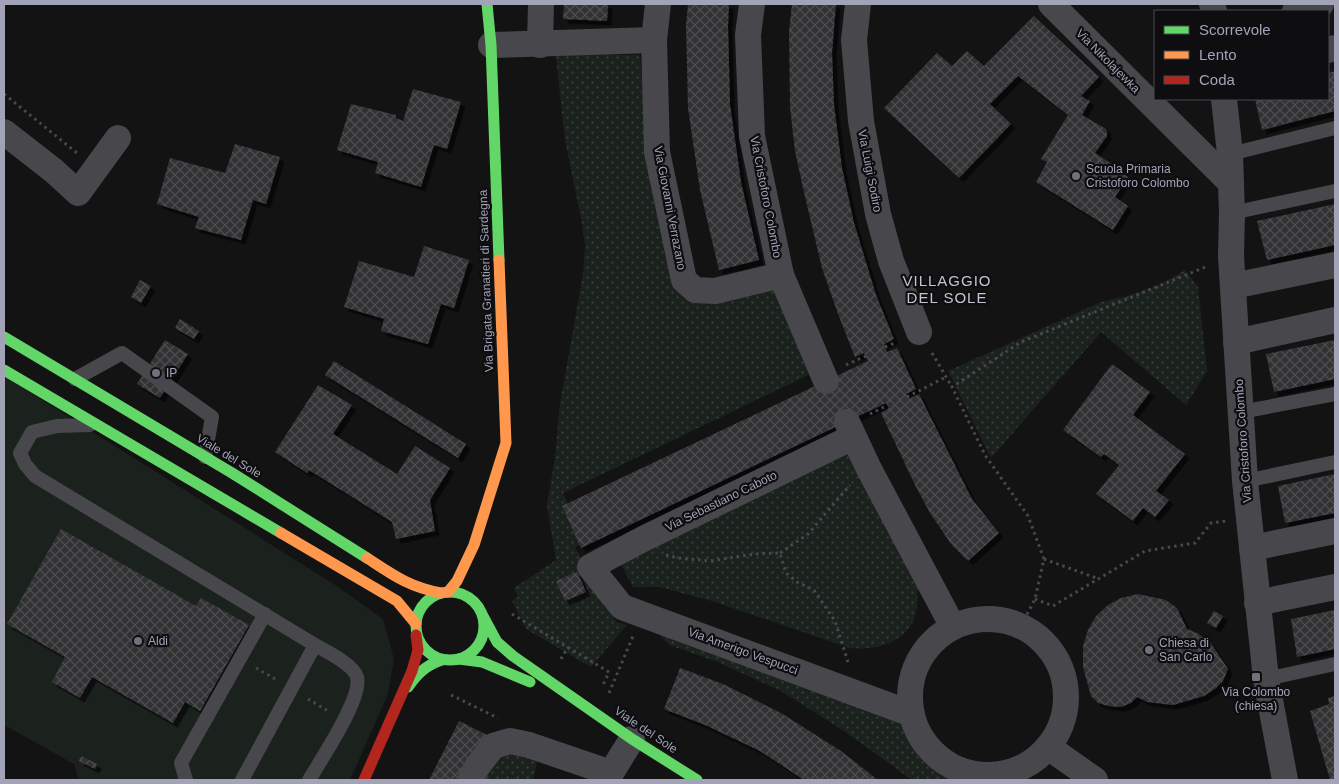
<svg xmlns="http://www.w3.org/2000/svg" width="1339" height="784" viewBox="0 0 1339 784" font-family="Arial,sans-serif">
  <defs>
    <pattern id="grass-dots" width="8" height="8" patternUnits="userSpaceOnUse" patternTransform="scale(1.25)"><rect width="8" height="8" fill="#1b221d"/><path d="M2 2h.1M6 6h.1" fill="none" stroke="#393f3c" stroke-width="1.8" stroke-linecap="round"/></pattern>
    <pattern id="building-cross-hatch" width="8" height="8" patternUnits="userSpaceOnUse" patternTransform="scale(1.25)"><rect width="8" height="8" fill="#323235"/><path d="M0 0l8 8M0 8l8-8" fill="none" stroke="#4d4d50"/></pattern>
    <filter id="shadow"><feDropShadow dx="4.5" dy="4.5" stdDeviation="0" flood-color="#0009"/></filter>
  </defs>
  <rect width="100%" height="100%" fill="#131313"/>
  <!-- grass -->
  <g fill="url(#grass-dots)">
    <path d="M557 54 640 55 643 96 666 242 683 299 778 276 810 374 563 493 586 541 575 547 616 622 627 625 591 667 526 629 512 601 518 597 514 588 556 560 547 505 555 457 560 404 583 274 585 247 582 223 565 140 556 57Z"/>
    <path d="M1185 270 1198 287 1207 371 1186 405 1101 332 991 458 948 371 1101 302 1127 296 1161 284Z"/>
    <path d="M845 442 918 589C917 596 918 605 916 612 910 642 876 651 850 648L712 601 659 587H633L615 553Z"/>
    <path d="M658 633 903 722 913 733 929 765 933 768 1023 780H912L844 731 781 691 718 662 669 645Z"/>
    <path d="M486 745 540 750 533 780H462Z"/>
  </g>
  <!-- pitch -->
  <path fill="#1b221d" d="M4 376 335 585 383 619 394 659 388 694 350 780H79L74 764 4 725Z"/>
  <!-- building -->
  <g fill="url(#building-cross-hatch)" filter="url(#shadow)">
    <path d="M564 4H608L607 21 563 19Z"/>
    <path d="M688 4H729L728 26 730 105 741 182 759 260 719 270 700 190 688 108 686 25Z"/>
    <path d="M792 4H836L832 53 834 105 842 168 854 223 876 295 894 339 884 344 887 352 897 348 916 389 906 394 909 399 919 394 972 499 999 533 968 561 951 544 930 513 915 485 881 413 889 408 886 403 581 548 562 506 868 361 864 353 855 357 838 314 822 268 803 188 795 151 790 107 789 31Z"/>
    <path d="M1034 16 1099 77 1081 96 1090 101 1082 115 1106 129 1107 132V136L1095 153 1118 168 1117 170 1128 177 1115 197 1128 206 1113 230 1036 182 1047 162 1041 159 1068 115 1018 76 990 104 1011 124 959 178 884 108 937 53 952 66 967 51 984 66Z"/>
    <path d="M1335 71V111L1262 130 1255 99H1328V73Z"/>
    <path d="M413 89 461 102 447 149 434 145 421 187 375 173 378 162 337 150 351 104 396 115V118L403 121Z"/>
    <path d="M235 144 280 157 266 204 253 200 241 240 195 228 199 217 157 204 170 158 225 173Z"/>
    <path d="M1335 204V245L1267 260 1257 221Z"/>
    <path d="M424 246 469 260 454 308 441 304 428 344 381 331 384 319 344 307 359 261 414 277Z"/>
    <path d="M140 280 151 286 141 303 131 297Z"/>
    <path d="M180 319 199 331 194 339 175 328Z"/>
    <path d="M165 340 188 354 160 398 137 384Z"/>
    <path d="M1335 340V379L1274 392 1266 354Z"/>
    <path d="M334 361 466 444 458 458 325 375Z"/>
    <path d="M1112 364 1150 392 1133 415 1185 454 1156 491 1169 500 1155 517 1143 508 1133 521 1096 494 1119 465 1104 454 1101 457 1063 430Z"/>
    <path d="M318 385 352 405 333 434 397 474 415 446 450 468 430 500 435 531 396 539 392 522 309 470 307 473 275 452Z"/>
    <path d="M1335 474V513L1285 523 1278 486Z"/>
    <path d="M61 529 196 606 201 598 249 625 200 711 185 702 173 723 92 677 80 698 52 682 65 657 7 624Z"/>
    <path d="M577 572 586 592 565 601 556 581Z"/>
    <path d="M1138 594 1166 600 1177 608 1187 629 1197 633 1210 642 1228 669 1223 681 1216 688 1204 696 1173 705 1147 702 1137 697 1131 703 1121 707 1108 706 1098 703 1091 696 1083 667V646L1088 630 1096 616 1108 605 1121 598Z"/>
    <path d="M1335 610V649L1297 657 1291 619Z"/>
    <path d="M1214 611 1223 616 1216 628 1207 623Z"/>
    <path d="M680 668 723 684 781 713 841 751 878 780H804L760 751 705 725 664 709Z"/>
    <path d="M1335 696V780H1330L1310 711 1329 704 1328 698Z"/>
    <path d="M459 721 487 735 464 780H429Z"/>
    <path d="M81 756 97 764 95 769 79 761Z"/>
  </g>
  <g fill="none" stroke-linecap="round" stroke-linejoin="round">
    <!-- path -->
    <g stroke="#48494e" stroke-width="3" stroke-dasharray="2.5 4" stroke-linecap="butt">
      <path d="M4 94 77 153"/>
      <path d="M885 347 897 342"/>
      <path d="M932 353 952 387"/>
      <path d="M846 365 866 356"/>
      <path d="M907 397 946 377"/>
      <path d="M870 414 888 405"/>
      <path d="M780 553 808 534 850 485"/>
      <path d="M666 555 678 558 710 561 755 554 780 553 786 573 797 582 814 590 835 621 848 662"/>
      <path d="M1044 559 1099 579"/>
      <path d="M1035 599 1053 606 1145 551 1195 543 1211 523 1226 521"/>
      <path d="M512 614 609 672 603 685"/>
      <path d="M1021 626 1035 599 1044 559 1028 516 985 455 952 387 1021 342 1208 266"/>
      <path d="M561 659 568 647"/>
      <path d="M256 668 277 680"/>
      <path d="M609 693 633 636"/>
      <path d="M451 695 498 718"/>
      <path d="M308 699 328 711"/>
    </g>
    <!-- lane -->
    <g stroke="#48474c" stroke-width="14">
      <path d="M1230 154 1335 128"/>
      <path d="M1232 213 1335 191"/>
      <path d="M75 379 122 353 212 417 205 457"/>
      <path d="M1241 412 1335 394"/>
      <path d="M90 425 57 426 32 432 20 453 25 464 35 476 315 645 242 780"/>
      <path d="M1245 481 1335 462"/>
      <path d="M1266 679 1335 664"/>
      <path d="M186 780 181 763 265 614"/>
      <path d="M309 780C320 761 363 698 357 677 353 664 327 652 315 645"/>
    </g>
    <!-- street -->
    <g stroke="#48474c" stroke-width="26">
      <path d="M658 4 654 40 657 152 684 280 695 290 715 291 781 275"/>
      <path d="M752 4 748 35 752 136 781 275 826 381"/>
      <path d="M858 4 854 40 861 121 878 214 891 261 919 332"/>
      <path d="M1051 4 1230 182"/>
      <path d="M1212 4 1214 11"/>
      <path d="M1295 11 1321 4"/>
      <path d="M491 45 654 40"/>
      <path d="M540 45 541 4"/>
      <path d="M1328 50 1335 48"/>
      <path d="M1224 99 1230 154 1232 213 1231 256 1245 481 1266 679 1285 780"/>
      <path d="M4 132 54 171 78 193 118 138"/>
      <path d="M1233 286 1335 265"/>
      <path d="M1236 342 1335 320"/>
      <path d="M847 422 868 467 953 627"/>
      <path d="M853 437 645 538 590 567 622 607 912 714"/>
      <path d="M1252 548 1335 531"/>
      <path d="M1257 603 1335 587"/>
      <circle cx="988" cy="697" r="78"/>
      <path d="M1048 747 1095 780"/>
      <path d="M470 780 477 767 493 746 510 741 529 745 611 773"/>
      <path d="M609 780 611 773 632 739"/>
    </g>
    <!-- fast -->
    <g stroke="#63d668" stroke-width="11">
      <path d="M487 4 491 45 499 260"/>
      <path d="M4 337 232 473 367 558"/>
      <path d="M4 370 281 533"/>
      <circle cx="450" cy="626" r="34"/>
      <path d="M483 616 497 642 513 656 632 739 697 780"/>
      <path d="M459 659 482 662 530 682"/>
      <path d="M408 687C417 674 426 665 442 660"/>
    </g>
    <!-- slow -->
    <g stroke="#ff974d" stroke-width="11">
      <path d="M281 533 397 601 416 624"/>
      <path d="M367 558C393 575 409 587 441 593"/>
      <path d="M448 592 457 581 474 545 506 443 499 260"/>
    </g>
    <!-- jam -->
    <path stroke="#b3261e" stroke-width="11" d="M364 780 412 671 418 650 416 635"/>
  </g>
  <!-- markers -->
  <g fill="#70717d" stroke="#0e0d0f" stroke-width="2">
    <circle cx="1076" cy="176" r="5"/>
    <circle cx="156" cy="373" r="5"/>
    <circle cx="138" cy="641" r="5"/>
    <circle cx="1149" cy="650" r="5"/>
    <rect x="1251" y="672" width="10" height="10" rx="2.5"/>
  </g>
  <g text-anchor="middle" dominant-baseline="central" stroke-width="4.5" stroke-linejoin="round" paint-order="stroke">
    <!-- street labels -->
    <g font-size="12" fill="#a2a3b6" stroke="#0e0d0f">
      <text transform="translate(1108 61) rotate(45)">Via Nikolajewka</text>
      <text transform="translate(870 171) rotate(79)">Via Luigi Sodiro</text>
      <text transform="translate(766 197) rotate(79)">Via Cristoforo Colombo</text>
      <text transform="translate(670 208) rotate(79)">Via Giovanni Verrazano</text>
      <text transform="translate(486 281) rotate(-92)">Via Brigata Granatieri di Sardegna</text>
      <text transform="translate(1243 441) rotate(-94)">Via Cristoforo Colombo</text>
      <text transform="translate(229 456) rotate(31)">Viale del Sole</text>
      <text transform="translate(721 501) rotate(-26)">Via Sebastiano Caboto</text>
      <text transform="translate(743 651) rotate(20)">Via Amerigo Vespucci</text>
      <text transform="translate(646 730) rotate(34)">Viale del Sole</text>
    </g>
    <!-- poi labels -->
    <g font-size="12" fill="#a2a3b6" stroke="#0e0d0f" text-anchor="start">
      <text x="1086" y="169">Scuola Primaria<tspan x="1086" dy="14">Cristoforo Colombo</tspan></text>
      <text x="166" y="373">IP</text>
      <text x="148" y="641">Aldi</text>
      <text x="1159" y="643">Chiesa di<tspan x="1159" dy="14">San Carlo</tspan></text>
      <text x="1256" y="692" text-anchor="middle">Via Colombo<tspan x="1256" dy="14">(chiesa)</tspan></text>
    </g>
    <!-- quarter labels -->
    <g font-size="15" letter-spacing="1" fill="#c4c4d2" stroke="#0e0d0f">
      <text x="947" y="280">VILLAGGIO<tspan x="947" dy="17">DEL SOLE</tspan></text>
    </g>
  </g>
  <!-- border -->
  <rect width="1339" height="784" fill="none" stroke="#a2a3b6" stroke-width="10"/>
  <!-- legend -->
  <rect x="1154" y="10" width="175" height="90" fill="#0e0d0f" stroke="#494952"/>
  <rect x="1164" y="26" width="25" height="8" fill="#63d668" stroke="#494952"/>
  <text x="1199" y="35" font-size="15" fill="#a2a3b6">Scorrevole</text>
  <rect x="1164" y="51" width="25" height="8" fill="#ff974d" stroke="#494952"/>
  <text x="1199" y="60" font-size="15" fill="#a2a3b6">Lento</text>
  <rect x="1164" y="76" width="25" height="8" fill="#b3261e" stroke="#494952"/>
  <text x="1199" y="85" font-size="15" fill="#a2a3b6">Coda</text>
</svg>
